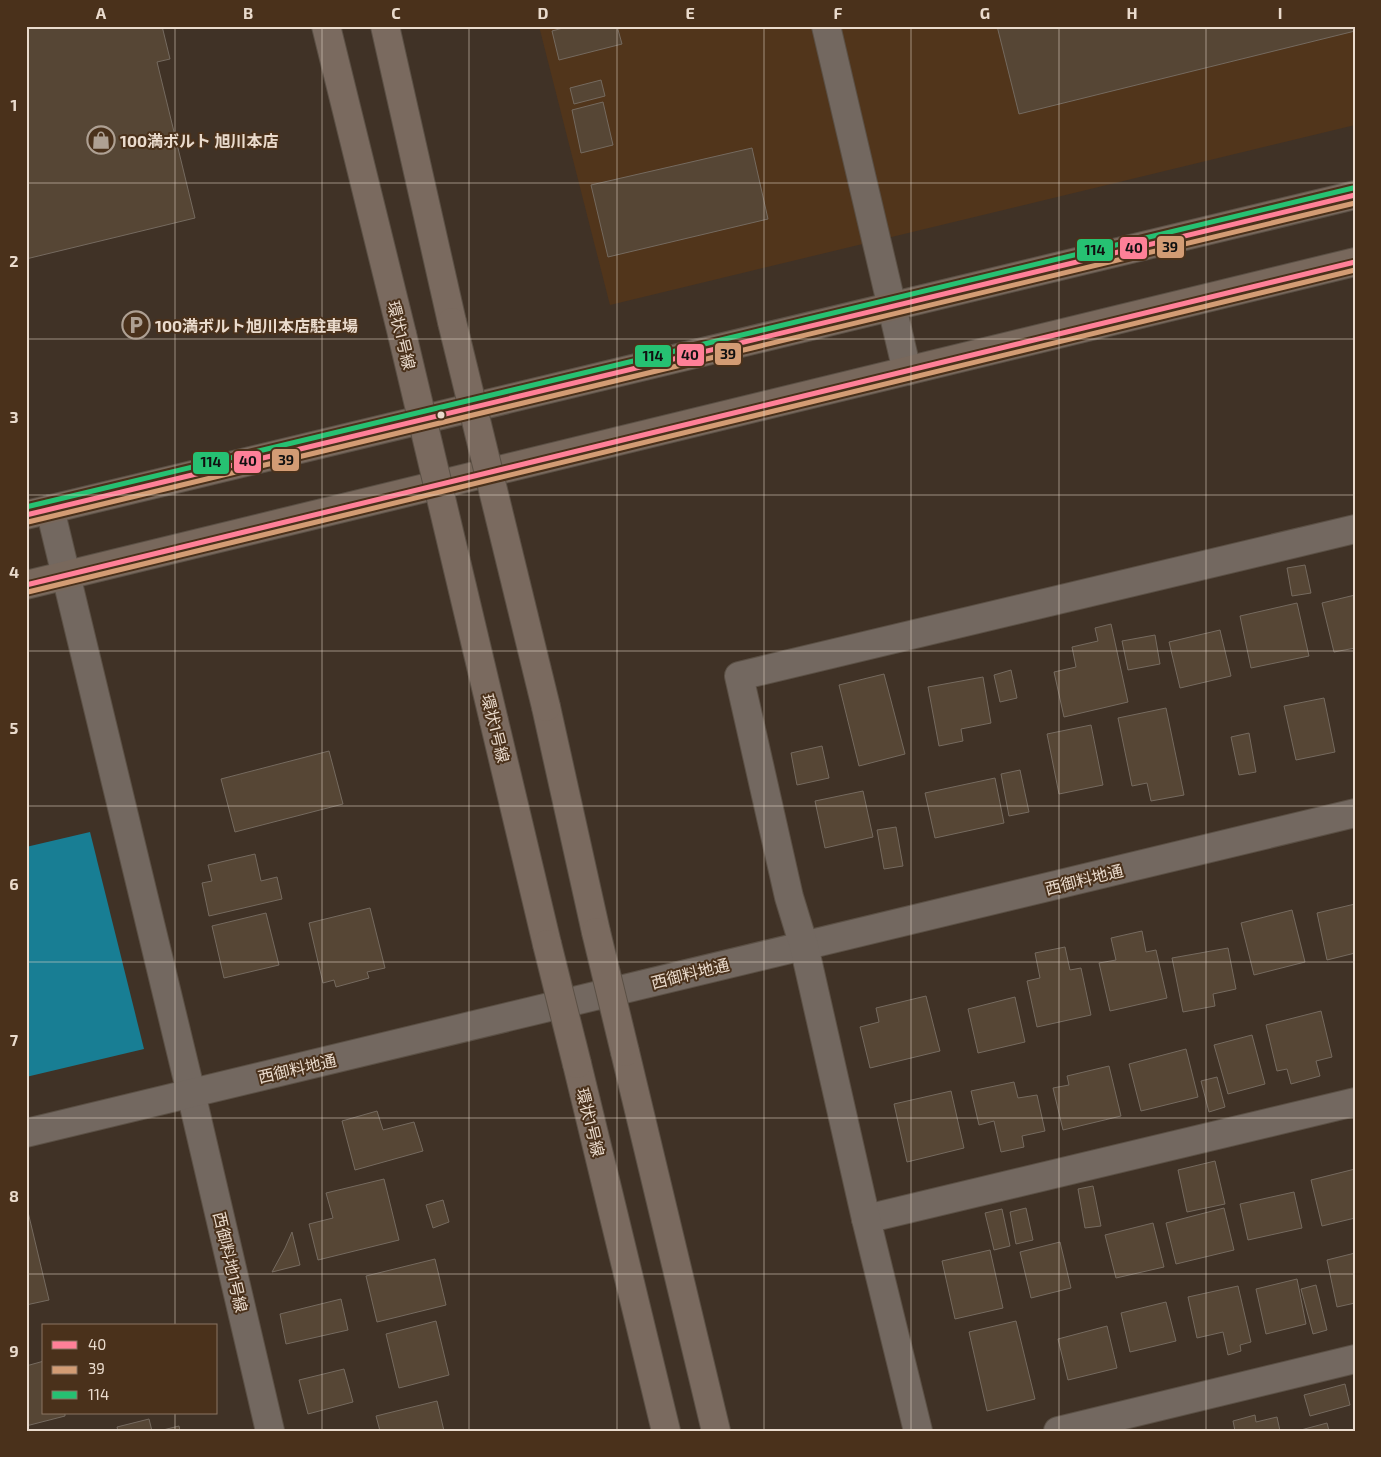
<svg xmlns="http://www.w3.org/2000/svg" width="1381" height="1457" viewBox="0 0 1381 1457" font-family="'Exo 2','Noto Sans JP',sans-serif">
  <rect width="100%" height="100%" fill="#403226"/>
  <!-- built -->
  <path fill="#51351b" d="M539 26H1355V125L610 305Z"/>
  <!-- water -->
  <path fill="#187e94" d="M90 832 144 1049 26 1077V847Z"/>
  <!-- building -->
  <g fill="#564635" stroke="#756a5f">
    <path d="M26 26H162L170 59 157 62 195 218 26 259Z"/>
    <path d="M570 26H617L622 44 559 60 552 31Z"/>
    <path d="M997 26H1355V31L1019 114Z"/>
    <path d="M601 80 605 96 574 104 570 88Z"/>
    <path d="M603 102 613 145 581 153 572 110Z"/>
    <path d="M752 148 768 219 608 257 591 185Z"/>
    <path d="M1305 565 1311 593 1292 596 1287 568Z"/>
    <path d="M1355 595V648L1334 652 1322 603Z"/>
    <path d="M1297 603 1309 656 1251 668 1240 616Z"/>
    <path d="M1111 624 1128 702 1064 717 1054 672 1076 667 1072 647 1098 641 1095 628Z"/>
    <path d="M1220 630 1231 676 1180 688 1169 642Z"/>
    <path d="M1155 635 1160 664 1128 670 1122 641Z"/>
    <path d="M1011 670 1017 698 1000 702 994 675Z"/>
    <path d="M884 674 905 754 859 766 839 685Z"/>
    <path d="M983 677 991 723 961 729 963 741 939 746 928 687Z"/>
    <path d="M1324 698 1335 752 1296 760 1284 706Z"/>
    <path d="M1166 708 1184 795 1151 801 1147 783 1132 786 1118 718Z"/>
    <path d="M1091 725 1103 785 1059 794 1047 734Z"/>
    <path d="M1249 733 1256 772 1239 775 1231 737Z"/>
    <path d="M822 746 829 778 797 785 791 753Z"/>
    <path d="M329 751 343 804 235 832 221 779Z"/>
    <path d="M1020 770 1029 812 1009 816 1001 774Z"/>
    <path d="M995 778 1004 823 935 838 925 793Z"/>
    <path d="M863 791 873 837 825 848 815 801Z"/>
    <path d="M896 827 903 866 884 869 877 830Z"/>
    <path d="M255 854 261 881 277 877 282 899 209 916 202 883 212 881 208 865Z"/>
    <path d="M1355 904V953L1327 960 1317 913Z"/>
    <path d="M370 908 385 968 367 972 369 978 336 987 334 980 323 983 309 923Z"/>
    <path d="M1292 910 1305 962 1254 975 1241 923Z"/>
    <path d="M266 913 279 965 224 978 212 926Z"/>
    <path d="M1142 931 1146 952 1156 950 1167 998 1110 1011 1099 963 1116 960 1111 938Z"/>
    <path d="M1065 947 1070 970 1081 968 1091 1015 1037 1027 1027 981 1040 978 1035 953Z"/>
    <path d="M1228 948 1236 989 1213 994 1215 1006 1183 1012 1172 958Z"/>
    <path d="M926 996 940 1051 870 1068 860 1027 879 1022 876 1008Z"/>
    <path d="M1015 997 1025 1042 978 1053 968 1009Z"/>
    <path d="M1321 1011 1332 1057 1316 1061 1320 1076 1291 1084 1287 1069 1277 1071 1266 1025Z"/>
    <path d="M1252 1035 1265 1084 1228 1094 1214 1045Z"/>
    <path d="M1186 1049 1198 1097 1141 1111 1129 1064Z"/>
    <path d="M1109 1066 1121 1116 1063 1130 1053 1088 1069 1085 1067 1076Z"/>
    <path d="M1217 1077 1225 1107 1209 1112 1201 1081Z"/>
    <path d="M1014 1082 1018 1098 1037 1095 1045 1131 1022 1136 1024 1147 1001 1152 994 1121 979 1125 971 1091Z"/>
    <path d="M951 1091 964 1148 907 1162 894 1104Z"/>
    <path d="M377 1111 383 1130 414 1122 423 1151 355 1170 342 1121Z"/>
    <path d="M1215 1161 1225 1204 1187 1212 1178 1170Z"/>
    <path d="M1355 1169V1218L1322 1226 1311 1180Z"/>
    <path d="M384 1179 399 1240 318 1260 309 1224 333 1218 326 1193Z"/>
    <path d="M1093 1186 1101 1226 1085 1228 1078 1189Z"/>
    <path d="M1294 1192 1302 1228 1248 1240 1240 1204Z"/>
    <path d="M443 1200 449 1222 433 1228 426 1205Z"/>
    <path d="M1026 1208 1033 1240 1016 1244 1010 1212Z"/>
    <path d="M1224 1208 1234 1250 1176 1264 1166 1223Z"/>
    <path d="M1002 1209 1010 1246 994 1250 985 1213Z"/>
    <path d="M26 1212H28L49 1300 26 1305Z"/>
    <path d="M1153 1223 1164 1267 1116 1278 1105 1235Z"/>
    <path d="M292 1232 300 1265 272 1272 285 1248Z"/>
    <path d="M1060 1242 1071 1288 1031 1298 1020 1252Z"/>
    <path d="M990 1250 1003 1308 955 1319 942 1261Z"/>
    <path d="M1355 1253V1303L1337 1307 1327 1260Z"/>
    <path d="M435 1259 446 1305 377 1322 366 1276Z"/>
    <path d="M1297 1279 1306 1324 1266 1334 1256 1289Z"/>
    <path d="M1316 1285 1327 1330 1313 1334 1301 1289Z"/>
    <path d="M1238 1286 1251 1342 1240 1345 1241 1351 1228 1355 1223 1332 1197 1338 1188 1297Z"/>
    <path d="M341 1299 348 1330 286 1344 280 1314Z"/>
    <path d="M1166 1302 1176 1341 1130 1352 1121 1313Z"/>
    <path d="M436 1321 449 1375 399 1388 386 1334Z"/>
    <path d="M1016 1321 1035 1399 987 1411 969 1332Z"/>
    <path d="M1107 1326 1117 1368 1068 1380 1058 1339Z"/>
    <path d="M44 1361V1413H65V1416L26 1426V1366Z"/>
    <path d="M344 1369 353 1402 308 1414 299 1380Z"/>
    <path d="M1345 1384 1350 1405 1310 1416 1304 1395Z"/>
    <path d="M437 1401 444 1431H380L376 1416Z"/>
    <path d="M1255 1415 1256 1422 1277 1417 1280 1431H1235L1233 1421Z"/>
    <path d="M149 1419 152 1431H118L117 1427Z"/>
    <path d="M1327 1423 1329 1431H1297Z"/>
    <path d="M179 1426 180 1431H159Z"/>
  </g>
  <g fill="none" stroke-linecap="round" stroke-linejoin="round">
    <!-- minor casing -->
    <g stroke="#5b5045" stroke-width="30">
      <g id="minor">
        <path d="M826 26 907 371"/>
        <path d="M50 509 191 1093 270 1431"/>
        <path d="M26 1133 1355 813"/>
        <path d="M866 1219 1355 1102"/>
        <path d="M918 1431 866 1219 804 946 789 897 739 676 1355 529"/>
        <path d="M1058 1431 1355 1359"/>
      </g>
    </g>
    <!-- major casing -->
    <g stroke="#5b5045" stroke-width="30">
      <g id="major">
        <path d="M326 26 402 334"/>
        <path d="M385 26 452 322"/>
        <path d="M546 707 596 932"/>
        <path d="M494 721 547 944"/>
        <path d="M625 1052 716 1431"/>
        <path d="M577 1064 666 1431"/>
      </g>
    </g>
    <!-- highway casing -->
    <g stroke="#5b5045" stroke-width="30">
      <g id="highway">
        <path d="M26 515 1355 195"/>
        <path d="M26 585 1355 262"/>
      </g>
    </g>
    <!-- minor -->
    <use href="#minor" stroke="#736860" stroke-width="28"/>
    <!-- major -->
    <use href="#major" stroke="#7a6a5f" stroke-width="28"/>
    <!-- highway -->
    <use href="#highway" stroke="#78685c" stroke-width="28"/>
    <!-- major-bridge casing -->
    <g stroke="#5b5045" stroke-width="30" stroke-linecap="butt">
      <g id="major-bridge">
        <path d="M452 322 546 707"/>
        <path d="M402 334 494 721"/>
        <path d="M596 932 625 1052"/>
        <path d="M547 944 577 1064"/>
      </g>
    </g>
    <!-- major-bridge -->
    <use href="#major-bridge" stroke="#7a6a5f" stroke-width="28"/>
    <!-- bus-1 casing -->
    <g stroke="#4a311b" stroke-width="9">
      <g id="bus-1">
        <path d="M26 515 1355 195"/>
        <path d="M26 585 1355 262"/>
      </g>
    </g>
    <!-- bus-2 casing -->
    <g stroke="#4a311b" stroke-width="9">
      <g id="bus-2">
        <path d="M28 522 1355 203"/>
        <path d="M28 592 1355 270"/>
      </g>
    </g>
    <!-- bus-3 casing -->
    <g stroke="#4a311b" stroke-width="9">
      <path id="bus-3" d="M26 507 1353 188"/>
    </g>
    <!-- bus-1 -->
    <use href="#bus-1" stroke="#ff8098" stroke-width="5"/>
    <!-- bus-2 -->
    <use href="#bus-2" stroke="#d39c74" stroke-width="5"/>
    <!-- bus-3 -->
    <use href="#bus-3" stroke="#26c172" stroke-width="5"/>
  </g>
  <!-- grid -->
  <path fill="none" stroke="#eadbcd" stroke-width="1" stroke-opacity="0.55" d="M175 26V1326M322 26V1431M469 26V1431M617 26V1431M764 26V1431M911 26V1431M1059 26V1431M1206 26V1431M26 183H1355M26 339H1355M26 495H1355M26 651H1355M26 806H1355M26 962H1355M26 1118H1355M26 1274H1355M175 1413V1431"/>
  <!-- icons -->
  <defs>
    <g id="shop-ring" transform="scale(1.4375)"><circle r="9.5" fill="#4a311b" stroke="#aea093" stroke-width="1.5"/><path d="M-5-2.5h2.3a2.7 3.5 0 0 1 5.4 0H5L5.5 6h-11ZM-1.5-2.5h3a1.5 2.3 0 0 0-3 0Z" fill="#aea093"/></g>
    <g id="parking-ring" transform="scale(1.4375)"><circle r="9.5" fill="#4a311b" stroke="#aea093" stroke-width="1.5"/><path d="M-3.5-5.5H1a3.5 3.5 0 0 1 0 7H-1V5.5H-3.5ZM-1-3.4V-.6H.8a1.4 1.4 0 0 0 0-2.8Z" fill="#aea093"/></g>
  </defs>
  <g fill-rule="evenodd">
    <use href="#shop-ring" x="101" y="140"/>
    <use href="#parking-ring" x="136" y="325"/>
  </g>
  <!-- markers -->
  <circle fill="#eadbcd" stroke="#4a311b" stroke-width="2" cx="441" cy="415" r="4.5"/>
  <g text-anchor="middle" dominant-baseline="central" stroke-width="4" stroke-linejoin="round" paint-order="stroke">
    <!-- poi labels -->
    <g font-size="16" font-weight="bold" fill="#eadbcd" stroke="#4a311b" text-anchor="start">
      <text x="120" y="140">100満ボルト 旭川本店</text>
      <text x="155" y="325">100満ボルト旭川本店駐車場</text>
    </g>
    <!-- street labels -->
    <g font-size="16" fill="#eadbcd" stroke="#4a311b">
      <text transform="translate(402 335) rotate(76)">環状1号線</text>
      <text transform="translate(496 728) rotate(76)">環状1号線</text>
      <text transform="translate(1084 879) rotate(-14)">西御料地通</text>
      <text transform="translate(690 973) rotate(-14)">西御料地通</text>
      <text transform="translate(297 1068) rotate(-13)">西御料地通</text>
      <text transform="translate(591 1122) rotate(76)">環状1号線</text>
      <text transform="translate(231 1262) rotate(77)">西御料地1号線</text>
    </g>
  </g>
  <g stroke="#4a311b" stroke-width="2">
    <rect x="1156" y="235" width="29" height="24" rx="5" fill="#d39c74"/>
    <rect x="1119" y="236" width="29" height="24" rx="5" fill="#ff8098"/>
    <rect x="1076" y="238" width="38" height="24" rx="5" fill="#26c172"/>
    <rect x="714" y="342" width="28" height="24" rx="5" fill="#d39c74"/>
    <rect x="676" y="343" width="29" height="24" rx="5" fill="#ff8098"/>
    <rect x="634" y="344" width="38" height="24" rx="5" fill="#26c172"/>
    <rect x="271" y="448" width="29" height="24" rx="5" fill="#d39c74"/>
    <rect x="233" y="450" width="29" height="24" rx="5" fill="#ff8098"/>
    <rect x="192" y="451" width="38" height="24" rx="5" fill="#26c172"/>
  </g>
  <g font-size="14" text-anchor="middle" font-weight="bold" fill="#111">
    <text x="1170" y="252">39</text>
    <text x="1134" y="253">40</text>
    <text x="1095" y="255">114</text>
    <text x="728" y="359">39</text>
    <text x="690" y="360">40</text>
    <text x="653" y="361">114</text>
    <text x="286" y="465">39</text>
    <text x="248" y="466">40</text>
    <text x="211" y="467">114</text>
  </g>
  <!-- border -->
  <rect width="1381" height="1457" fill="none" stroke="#4a311b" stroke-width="55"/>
  <!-- legend -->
  <rect x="42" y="1324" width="175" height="90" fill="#4a311b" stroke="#8a7562"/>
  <rect x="52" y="1341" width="25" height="8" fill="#ff8098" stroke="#8a7562"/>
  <text x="88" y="1350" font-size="15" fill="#eadbcd">40</text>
  <rect x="52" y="1366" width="25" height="8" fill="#d39c74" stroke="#8a7562"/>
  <text x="88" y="1374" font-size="15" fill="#eadbcd">39</text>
  <rect x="52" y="1391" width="25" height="8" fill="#26c172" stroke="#8a7562"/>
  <text x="88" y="1400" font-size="15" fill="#eadbcd">114</text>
  <rect x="28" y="28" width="1326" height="1402" fill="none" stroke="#eadbcd" stroke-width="2"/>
  <g font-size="16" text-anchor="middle" font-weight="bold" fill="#eadbcd">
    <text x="101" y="19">A</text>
    <text x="248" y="19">B</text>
    <text x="396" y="19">C</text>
    <text x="543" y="19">D</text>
    <text x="690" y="19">E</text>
    <text x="838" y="19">F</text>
    <text x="985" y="19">G</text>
    <text x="1132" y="19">H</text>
    <text x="1280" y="19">I</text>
    <text x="14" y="111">1</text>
    <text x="14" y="267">2</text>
    <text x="14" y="423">3</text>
    <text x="14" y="578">4</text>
    <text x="14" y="734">5</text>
    <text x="14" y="890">6</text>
    <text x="14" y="1046">7</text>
    <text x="14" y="1202">8</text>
    <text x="14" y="1357">9</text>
  </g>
</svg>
